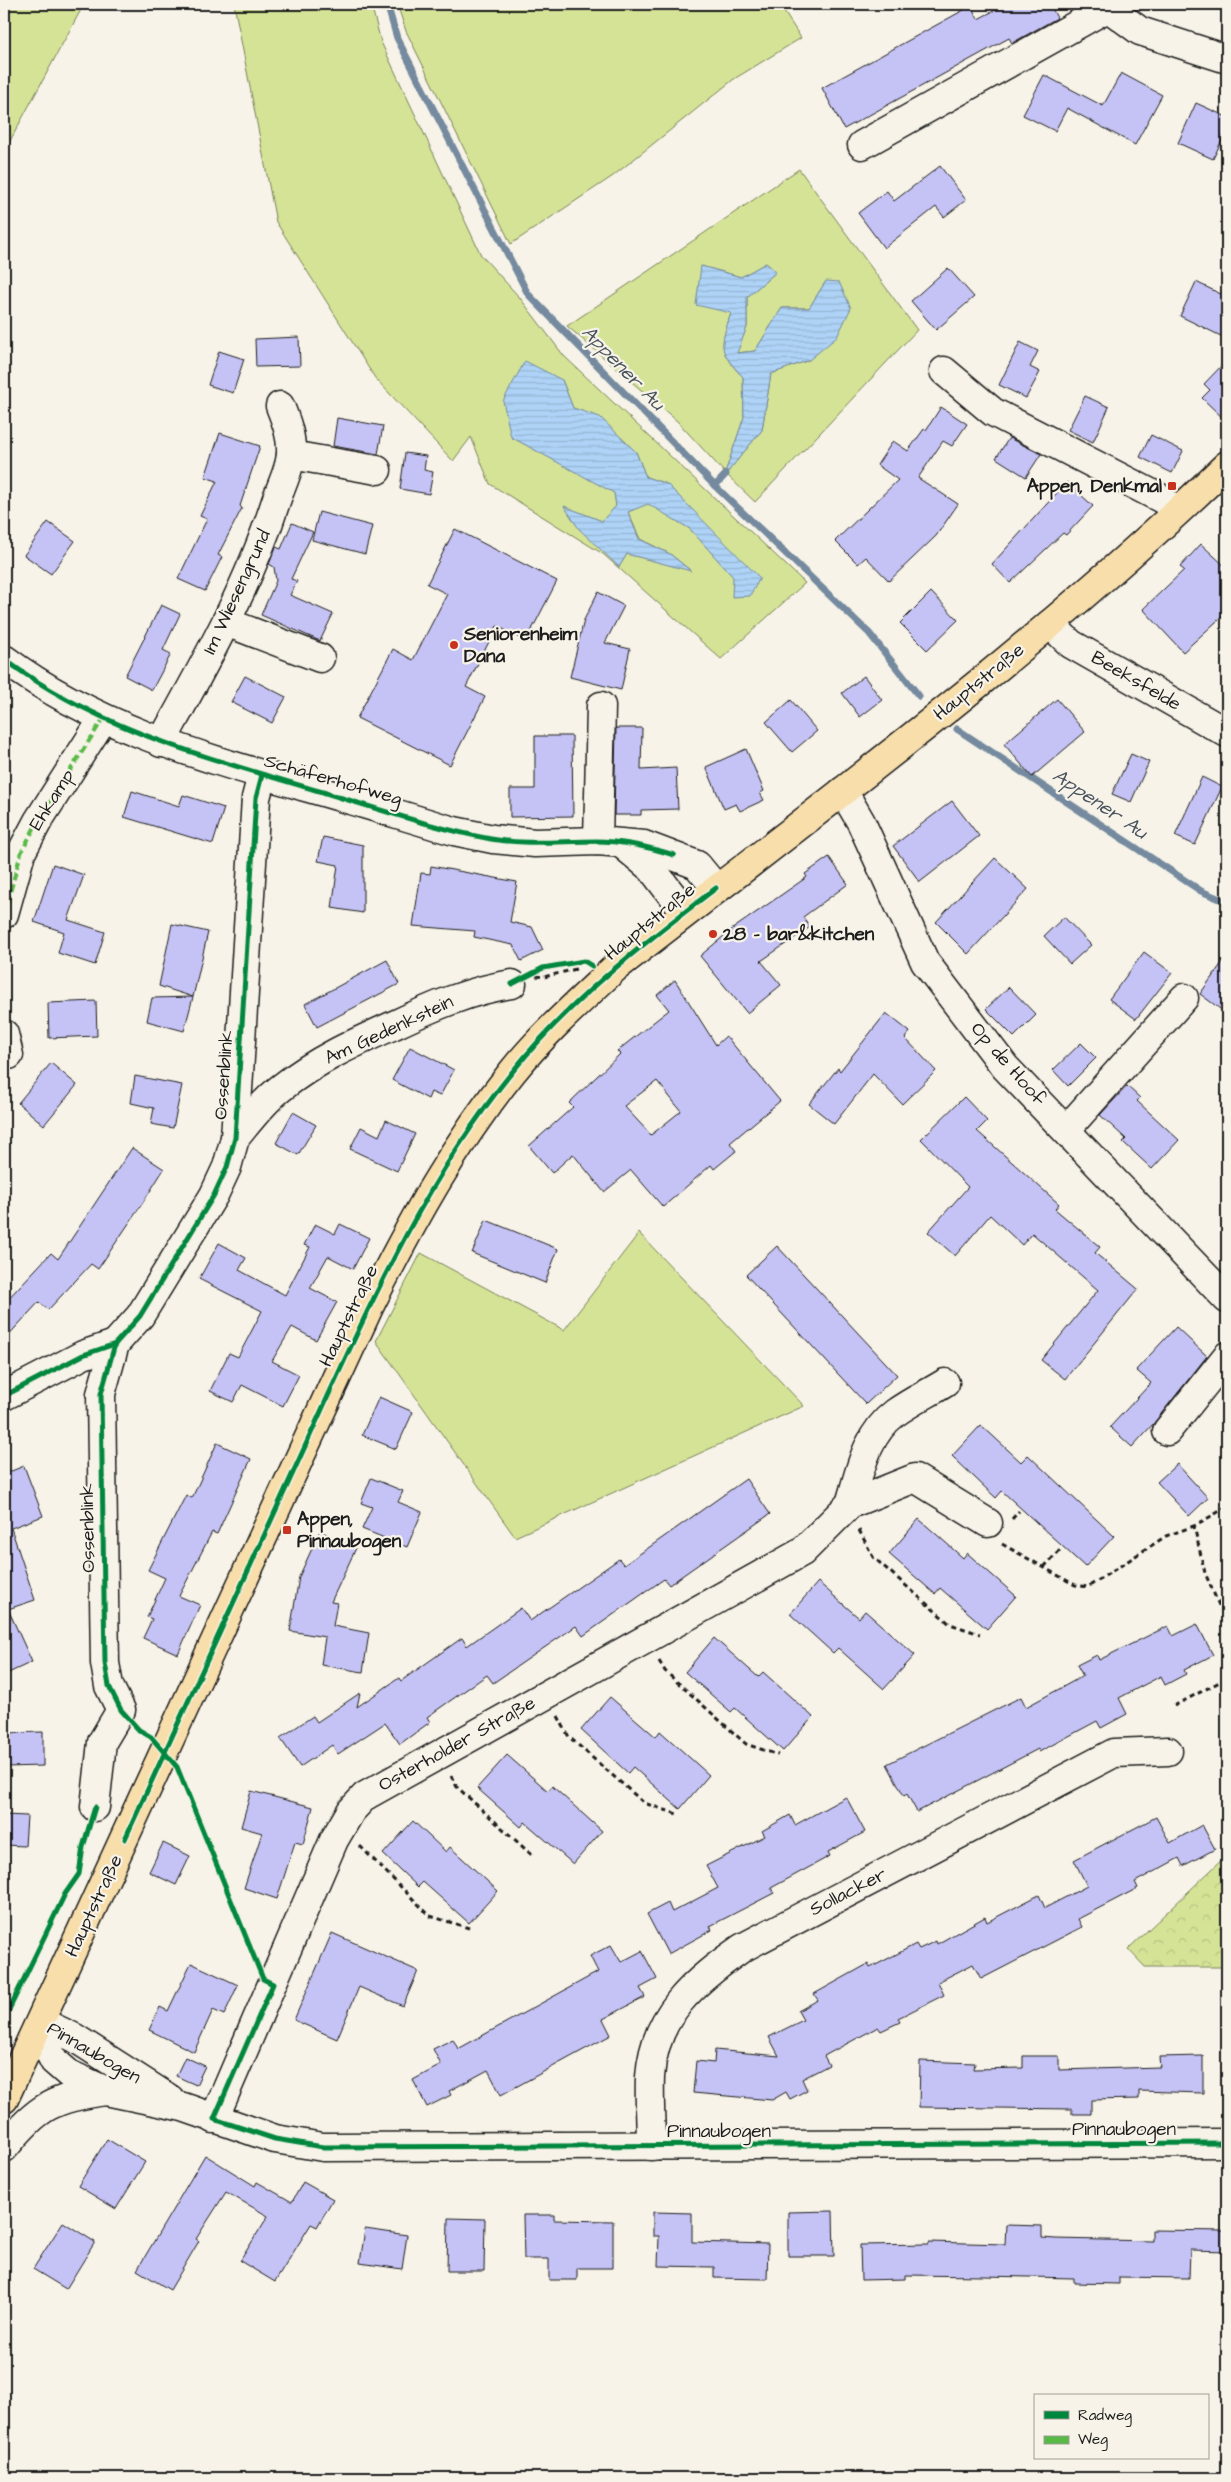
<svg xmlns="http://www.w3.org/2000/svg" width="1231" height="2482" viewBox="0 0 1231 2482" font-family="'Architects Daughter',sans-serif">
  <defs>
    <pattern id="park-crowns" width="20" height="18" patternUnits="userSpaceOnUse" patternTransform="scale(1.25)"><rect width="20" height="18" fill="#d5e396"/><path d="M2 6a3 3 0 1 1 6 0M12 15a3 3 0 1 1 6 0" fill="none" stroke="#b6c281"/></pattern>
    <pattern id="water-rules" width="6" height="5" patternUnits="userSpaceOnUse" patternTransform="scale(1.25)"><rect width="6" height="5" fill="#aed3f7"/><path d="M0 2.5h6" fill="none" stroke="#95b5d3"/></pattern>
  </defs>
  <rect width="100%" height="100%" fill="#f7f3e8"/>
  <filter id="ink" filterUnits="userSpaceOnUse"><feTurbulence type="fractalNoise" baseFrequency=".02" numOctaves="2"/><feDisplacementMap in="SourceGraphic" scale="10" xChannelSelector="R" yChannelSelector="G"/><feConvolveMatrix kernelMatrix="1 2 1 2 8 2 1 2 1" color-interpolation-filters="sRGB"/></filter>
  <g filter="url(#ink)">
    <!-- green -->
    <g fill="#d5e396" stroke="#788059" fill-rule="evenodd">
      <path d="M4 4H84L4 152Z"/>
      <path d="M234 4H371L381 42 481 255 520 298 564 356 805 583 721 659 603 554 490 484 471 437 453 461 375 378 276 222ZM562 380 573 408 600 418 636 452 646 477 667 484 750 595 690 529 648 503 628 512 640 539 670 554 690 570 627 554 619 567 565 507 602 521 616 506 614 492 511 437Z"/>
      <path d="M397 4H779L801 38 734 79 613 176 511 244 406 31Z"/>
      <path d="M799 169 917 330 755 502 726 474 762 430 771 374 809 360 826 281 809 308H782L755 351 736 353 747 327V297L776 272 766 263 741 277 701 266 731 313C720 347 718 351 743 377L744 417 725 473 677 421 567 326Z"/>
      <path d="M639 1233 804 1406 515 1537 376 1341 421 1253 564 1330Z"/>
    </g>
    <!-- park -->
    <path fill="url(#park-crowns)" stroke="#788059" d="M1227 1855V1967H1145L1128 1949Z"/>
    <!-- water -->
    <g fill="url(#water-rules)" stroke="#748a9f">
      <path d="M766 263 776 272 747 297V327L737 353 755 351 782 308H809L826 281 839 282 851 308 837 337 809 360 771 374 762 430 726 474 725 473 744 417 743 377C717 349 720 348 731 313L696 305 701 266 741 277Z"/>
      <path d="M525 361 562 380 573 408 600 417 636 452 646 477 667 484 760 578 750 596 732 597 733 577 690 529 648 504 628 512 639 539 670 554 691 571 627 554 619 567 579 529 564 506 602 521 616 506 614 493 511 437 503 401Z"/>
    </g>
    <g fill="none" stroke-linecap="round" stroke-linejoin="round">
      <!-- stream -->
      <g stroke="#748a9f" stroke-width="7">
        <path d="M387 4 397 38 528 294 715 486 869 633 919 696"/>
        <path d="M715 486 726 474"/>
        <path d="M957 729 1201 891 1227 902"/>
      </g>
    </g>
    <!-- building -->
    <g fill="#c5c3f5" stroke="#1c1c1c" fill-rule="evenodd">
      <path d="M1007 4H1050L1057 18 1012 43 1009 38 844 129 822 88 971 6 978 19Z"/>
      <path d="M1121 73 1162 95 1135 145 1067 108 1055 131 1023 115 1044 75 1103 106Z"/>
      <path d="M1196 103 1227 117V129L1213 159 1178 143Z"/>
      <path d="M940 166 966 200 944 217 936 207 884 248 858 213 887 191 894 201Z"/>
      <path d="M948 268 974 297 936 330 911 301Z"/>
      <path d="M1196 282 1227 297V339L1180 316Z"/>
      <path d="M299 337 300 366 256 367 255 339Z"/>
      <path d="M1020 342 1038 351 1030 367 1040 372 1026 398 999 385Z"/>
      <path d="M219 351 244 359 233 393 208 385Z"/>
      <path d="M1227 360V422L1202 398 1210 390 1204 384Z"/>
      <path d="M1085 396 1109 407 1093 442 1068 430Z"/>
      <path d="M941 407 967 424 952 446 943 441 918 478 958 504 936 536 889 581 866 557 858 564 835 541 898 480 877 465 893 441 908 451 924 429 926 430Z"/>
      <path d="M337 418 383 426 378 454 333 446Z"/>
      <path d="M220 433 260 446 240 506 242 508 218 555 222 557 205 591 178 579 207 519 200 516 217 481 205 477Z"/>
      <path d="M1151 435 1183 451 1172 473 1140 457Z"/>
      <path d="M1009 438 1041 454 1026 477 996 458Z"/>
      <path d="M405 453 426 456 424 470 433 472 429 494 400 489Z"/>
      <path d="M1067 482 1093 506 1066 535 1063 533 1010 583 992 564Z"/>
      <path d="M319 512 372 526 365 554 312 540Z"/>
      <path d="M48 522 75 541 51 574 24 555Z"/>
      <path d="M292 523 313 532 291 579 297 581 290 595 333 614 320 641 261 615 276 581 274 567 269 564 276 547 281 549Z"/>
      <path d="M455 529 557 581 526 641 497 626 466 687 485 697 450 765 357 718 393 649 413 660 447 594 427 584Z"/>
      <path d="M1201 544 1227 568V612L1183 652 1143 609 1184 570 1180 567Z"/>
      <path d="M598 592 624 606 605 643 630 649 621 690 570 677 584 620Z"/>
      <path d="M931 592 958 620 927 650 900 623Z"/>
      <path d="M161 605 180 614 163 650 171 654 152 690 125 676Z"/>
      <path d="M245 676 286 697 272 723 231 702Z"/>
      <path d="M864 676 882 700 860 717 842 693Z"/>
      <path d="M1057 699 1085 732 1032 777 1004 744Z"/>
      <path d="M791 700 817 731 792 752 766 722Z"/>
      <path d="M616 728H642L641 770 676 768 678 809 641 810V815H614Z"/>
      <path d="M535 736H572L573 816 510 817V789H535Z"/>
      <path d="M746 749 764 791 760 793 764 800 740 811 736 804 724 809 706 767Z"/>
      <path d="M1131 754 1149 762 1131 802 1112 794Z"/>
      <path d="M1202 777 1222 787 1195 845 1175 836Z"/>
      <path d="M132 791 179 806 183 795 224 808 213 844 124 817Z"/>
      <path d="M952 801 979 836 920 882 893 846Z"/>
      <path d="M323 837 363 845V913L332 908 338 865 318 861Z"/>
      <path d="M829 857 848 884 803 917 810 927 761 961 781 985 747 1013 700 956 731 930 807 877 805 874Z"/>
      <path d="M995 858 1028 889 968 954 936 922Z"/>
      <path d="M53 864 84 875 68 920 105 932 95 965 58 953 64 932 34 922Z"/>
      <path d="M431 866 517 882 510 922 532 927 543 950 521 961 513 945 474 937 475 931 413 926 421 873 430 874Z"/>
      <path d="M1064 917 1091 945 1070 964 1044 936Z"/>
      <path d="M172 924 208 932 193 997 159 986Z"/>
      <path d="M1144 952 1172 973 1136 1019 1109 999Z"/>
      <path d="M1227 956V1014L1200 994Z"/>
      <path d="M387 960 399 984 317 1027 305 1004Z"/>
      <path d="M675 980 716 1045 726 1036 780 1101 730 1143 736 1151 714 1169 711 1165 663 1207 631 1170 604 1192 573 1154 552 1173 529 1146 573 1107 569 1103 620 1054 617 1051 669 1010 657 995ZM657 1081 681 1111 651 1135 624 1106Z"/>
      <path d="M1009 987 1036 1015 1014 1037 986 1009Z"/>
      <path d="M193 997 184 1031 147 1021 152 998Z"/>
      <path d="M96 1001 97 1036 49 1038 48 1003Z"/>
      <path d="M886 1013 910 1032 905 1038 936 1071 902 1104 873 1074 834 1124 809 1104 838 1068 840 1071Z"/>
      <path d="M1081 1043 1096 1058 1068 1086 1053 1070Z"/>
      <path d="M410 1047 454 1070 440 1096 431 1092 428 1099 392 1080Z"/>
      <path d="M51 1063 77 1085 44 1125 18 1103Z"/>
      <path d="M135 1076 182 1085 173 1128 151 1124 154 1108 131 1103Z"/>
      <path d="M1127 1086 1140 1098 1137 1101 1179 1140 1152 1169 1123 1142 1126 1139 1100 1115Z"/>
      <path d="M964 1097 987 1121 977 1131 1059 1204 1055 1209 1100 1247 1095 1253 1138 1289 1065 1379 1041 1360 1098 1290 1032 1233 1022 1245 990 1215 955 1256 928 1232 968 1187 921 1139Z"/>
      <path d="M293 1112 316 1125 298 1155 276 1143Z"/>
      <path d="M386 1120 415 1134 397 1171 350 1149 361 1127 379 1136Z"/>
      <path d="M132 1148 164 1169 142 1204 98 1269 91 1264 48 1310 39 1302 4 1340V1303L51 1253 58 1259Z"/>
      <path d="M486 1220 558 1249 545 1283 472 1253Z"/>
      <path d="M315 1224 335 1234 340 1224 369 1238 353 1269 328 1256 310 1288 337 1302 316 1340 292 1327 272 1361 299 1375 283 1406 242 1385 233 1402 210 1391 229 1353 238 1357 262 1311 199 1279 219 1243 246 1258 239 1270 285 1295 310 1247 304 1245Z"/>
      <path d="M777 1246 897 1375 866 1404 746 1275Z"/>
      <path d="M1176 1327 1207 1356 1154 1423 1132 1447 1110 1427 1151 1383 1136 1370Z"/>
      <path d="M379 1397 413 1412 396 1449 362 1435Z"/>
      <path d="M981 1425 1021 1462 1028 1455 1114 1536 1085 1567 1002 1491 996 1498 952 1456Z"/>
      <path d="M217 1443 251 1459 217 1534 212 1532 179 1596 200 1605 178 1654 143 1638 152 1619 147 1617 165 1578 148 1570 186 1495 192 1498Z"/>
      <path d="M1177 1464 1208 1498 1189 1516 1157 1482Z"/>
      <path d="M24 1466 43 1516 11 1528 35 1600 8 1609 32 1662 4 1675V1474Z"/>
      <path d="M371 1478 403 1491 398 1502 422 1512 407 1547 362 1529 372 1507 361 1503Z"/>
      <path d="M746 1479 770 1514 669 1585 664 1579 583 1636 576 1626 493 1683 487 1675 427 1717 430 1722 400 1744 385 1723 338 1754 332 1745 300 1767 280 1738 313 1716 317 1722 360 1693 357 1707 399 1678 401 1681 462 1638 467 1646 521 1608 530 1621 619 1559 624 1565Z"/>
      <path d="M919 1519 963 1558 967 1553 1016 1596 987 1629 940 1588 935 1594 889 1554Z"/>
      <path d="M320 1531 356 1548 331 1602 337 1603 333 1626 369 1633 363 1672 321 1665 325 1637 290 1631 299 1577Z"/>
      <path d="M818 1582 859 1618 865 1611 915 1655 884 1689 838 1648 833 1653 790 1614Z"/>
      <path d="M1197 1624 1213 1655 1184 1670 1186 1674 1165 1685 1161 1676 1119 1698 1127 1714 1101 1728 1097 1721 1039 1752 1038 1749 917 1812 907 1794 904 1796 887 1764 1021 1697 1026 1707 1083 1676 1077 1665 1097 1655 1099 1660 1168 1626 1173 1636Z"/>
      <path d="M714 1638 758 1677 763 1672 813 1717 783 1751 735 1708 731 1712 685 1672Z"/>
      <path d="M610 1697 656 1737 660 1731 709 1775 680 1809 633 1767 628 1773 581 1730Z"/>
      <path d="M43 1732V1766L4 1767V1733Z"/>
      <path d="M507 1755 548 1791 552 1786 602 1831 573 1864 525 1822 521 1827 477 1788Z"/>
      <path d="M251 1791 313 1807 303 1844 295 1842 277 1899 244 1888 262 1833 241 1827Z"/>
      <path d="M846 1797 865 1832 828 1852 830 1856 771 1888 774 1893 710 1926 712 1930 668 1954 647 1914 668 1903 672 1912 718 1888 706 1866 765 1836 762 1831 790 1815 795 1825Z"/>
      <path d="M4 1815 27 1816 25 1846 4 1845Z"/>
      <path d="M1156 1817 1170 1843 1202 1825 1215 1849 1183 1866 1179 1858 1135 1882 1138 1888 1078 1919 1082 1927 981 1979 973 1964 938 1982 944 1995 898 2018 900 2022 881 2031 878 2027 824 2056 829 2065 802 2079 807 2090 790 2099 786 2092 772 2100 693 2093 696 2061 714 2063 715 2050 779 2056 769 2037 803 2020 798 2011 818 2000 814 1994 868 1964 870 1968 916 1944 919 1949 936 1941 937 1944 985 1917 987 1922 1039 1895 1045 1908 1087 1886 1074 1860Z"/>
      <path d="M413 1821 446 1852 450 1847 498 1891 469 1923 423 1882 418 1887 383 1854Z"/>
      <path d="M163 1843 190 1856 176 1885 149 1872Z"/>
      <path d="M332 1933 418 1971 403 2006 359 1987 337 2039 294 2020Z"/>
      <path d="M611 1945 621 1962 642 1951 657 1979 640 1988 645 1997 603 2019 611 2035 501 2095 488 2070 449 2091 451 2095 427 2107 413 2080 441 2065 433 2049 453 2039 458 2049 598 1972 590 1956Z"/>
      <path d="M191 1963 238 1985 224 2015 213 2010 194 2052 149 2030 160 2007 168 2011Z"/>
      <path d="M1023 2056H1059V2070L1160 2067 1159 2057 1203 2056V2093L1139 2091V2099L1091 2100V2114H1072V2109L919 2107 920 2061 975 2063 974 2069 1023 2068Z"/>
      <path d="M185 2057 205 2066 196 2085 176 2076Z"/>
      <path d="M107 2139 145 2162 116 2209 78 2186Z"/>
      <path d="M205 2155 255 2186 257 2182 292 2202 303 2182 333 2199 317 2227 311 2224 275 2282 240 2261 268 2216 226 2192 196 2239 199 2241 170 2290 137 2270Z"/>
      <path d="M833 2211 834 2256H788V2212Z"/>
      <path d="M653 2212 692 2213V2242L768 2244 767 2279 714 2278V2267L658 2266 659 2236H653Z"/>
      <path d="M523 2215H554V2220L613 2221V2268H577V2280H549V2259H524Z"/>
      <path d="M448 2218 485 2219 484 2271H447Z"/>
      <path d="M63 2222 95 2242 66 2289 33 2269Z"/>
      <path d="M1006 2225 1042 2226V2238L1055 2239 1152 2241V2230L1227 2231V2251L1190 2250 1189 2278 1119 2277V2284L1074 2283V2278L984 2276 905 2275V2279L861 2280 860 2245 929 2244V2242L1005 2244Z"/>
      <path d="M365 2229 407 2235 402 2269 360 2263Z"/>
    </g>
    <g fill="none" stroke-linecap="round" stroke-linejoin="round">
      <!-- minor casing -->
      <g stroke="#1c1c1c" stroke-width="31">
        <g id="minor">
          <path d="M1103 4 1140 31 1227 59"/>
          <path d="M862 145 1107 8"/>
          <path d="M944 371 993 412 1164 500 1175 513"/>
          <path d="M291 455 377 470"/>
          <path d="M226 622 320 658"/>
          <path d="M1050 624 1071 644 1227 733"/>
          <path d="M4 659C94 726 195 755 302 786 353 800 403 816 454 831L493 839 535 843 598 841 644 845 697 865 716 888"/>
          <path d="M161 743C204 665 249 586 276 501 281 486 290 469 291 454 292 437 286 421 280 406"/>
          <path d="M843 791 861 822 925 962 1005 1067 1227 1299"/>
          <path d="M598 841 601 706"/>
          <path d="M622 844 652 869 685 912"/>
          <path d="M4 914 21 853 38 821 103 719"/>
          <path d="M4 1034 9 1055"/>
          <path d="M1066 1130 1184 998"/>
          <path d="M235 1138C249 1121 263 1102 281 1088 316 1060 354 1043 394 1025 432 1007 471 990 512 984"/>
          <path d="M4 1396 83 1355 115 1344"/>
          <path d="M1167 1431 1227 1356"/>
          <path d="M850 1504C860 1471 866 1435 895 1413 910 1402 929 1393 945 1383"/>
          <path d="M95 1807 102 1742 121 1710 109 1686 105 1663 101 1394 115 1344 140 1316 214 1195 227 1167 235 1138 256 798 262 775"/>
          <path d="M41 2022 45 2043 54 2061 69 2074 106 2091 183 2107 275 2139 323 2147 1227 2143"/>
          <path d="M41 2022 75 2038 170 2099"/>
          <path d="M214 2119 334 1840 351 1811 365 1796 802 1552 850 1504 915 1478 988 1523"/>
          <path d="M651 2146C651 2123 649 2100 650 2077 654 2014 695 1981 742 1948L1114 1753 1168 1751"/>
          <path d="M4 2148C39 2106 52 2098 106 2091"/>
        </g>
      </g>
      <!-- major casing -->
      <g stroke="#1c1c1c" stroke-width="31">
        <path id="major" d="M4 2099 370 1305C411 1223 455 1143 513 1071 543 1034 580 1001 615 968 823 806 1037 648 1227 465"/>
      </g>
      <!-- path -->
      <g stroke="#1c1c1c" stroke-width="3" stroke-dasharray="5 4" stroke-linecap="butt">
        <path d="M536 976 544 977 576 969"/>
        <path d="M1227 1507 1194 1526 1205 1573 1227 1624"/>
        <path d="M1012 1519 1019 1511"/>
        <path d="M859 1530 873 1557 950 1624 980 1634"/>
        <path d="M1002 1544 1075 1585 1088 1587 1166 1536 1194 1526"/>
        <path d="M1044 1567 1061 1549"/>
        <path d="M659 1661 665 1671 746 1744 778 1755"/>
        <path d="M1174 1706 1227 1678"/>
        <path d="M558 1716 569 1737 644 1803 677 1814"/>
        <path d="M181 1776 254 1959"/>
        <path d="M451 1776 457 1787 534 1857"/>
        <path d="M360 1846 430 1916 469 1928"/>
        <path d="M79 1872 88 1831"/>
      </g>
      <!-- minor -->
      <use href="#minor" stroke="#f7f3e8" stroke-width="28"/>
      <!-- major -->
      <use href="#major" stroke="#f8deab" stroke-width="28"/>
      <!-- quiet -->
      <g stroke="#58b947" stroke-width="4" stroke-dasharray="8 4" stroke-linecap="butt">
        <path d="M4 914 21 853 38 821 103 719"/>
        <path d="M4 1034 9 1055"/>
      </g>
      <!-- cycleway casing -->
      <g stroke="#f7f3e8" stroke-width="8">
        <g id="cycleway">
          <path d="M4 659C101 731 206 757 319 791 376 808 433 828 491 839 526 845 561 841 596 841 623 841 649 847 674 855"/>
          <path d="M262 775 256 798 235 1138 227 1167 214 1195 140 1316 115 1344 101 1394 105 1663 109 1686 121 1710 139 1730 151 1737 177 1767 263 1979 273 1984 214 2119 275 2139 323 2147 1227 2143"/>
          <path d="M512 984 543 968 584 961 592 966"/>
          <path d="M4 1396 83 1355 115 1344"/>
          <path d="M125 1839C188 1702 250 1565 313 1429 370 1304 426 1178 513 1071 570 1000 644 943 716 888"/>
          <path d="M4 2020 65 1894 79 1874 83 1847 95 1807"/>
        </g>
      </g>
      <!-- cycleway -->
      <use href="#cycleway" stroke="#00873e" stroke-width="5"/>
    </g>
  </g>
  <!-- markers -->
  <g fill="#c8321e" stroke="#f7f3e8" stroke-width="2">
    <rect x="1167" y="481" width="10" height="10" rx="2.5"/>
    <circle cx="454" cy="645" r="5"/>
    <circle cx="713" cy="934" r="5"/>
    <rect x="282" y="1525" width="10" height="10" rx="2.5"/>
  </g>
  <g text-anchor="middle" dominant-baseline="central" stroke-width="4.5" stroke-linejoin="round" paint-order="stroke">
    <!-- poi labels -->
    <g font-size="19" font-weight="bold" fill="#1c1c1c" stroke="#f7f3e8" text-anchor="start">
      <text x="1162" y="486" text-anchor="end">Appen, Denkmal</text>
      <text x="464" y="634">Seniorenheim<tspan x="464" dy="22">Dana</tspan></text>
      <text x="723" y="934">28 - bar&amp;kitchen</text>
      <text x="297" y="1519">Appen,<tspan x="297" dy="22">Pinnaubogen</tspan></text>
    </g>
    <!-- street labels -->
    <g font-size="19" fill="#1c1c1c" stroke="#f7f3e8">
      <text transform="translate(237 592) rotate(-65)">Im Wiesengrund</text>
      <text transform="translate(1136 681) rotate(30)">Beeksfelde</text>
      <text transform="translate(979 682) rotate(-39)">Hauptstraße</text>
      <text transform="translate(333 780) rotate(16)">Schäferhofweg</text>
      <text transform="translate(52 800) rotate(-58)">Ehkamp</text>
      <text transform="translate(650 922) rotate(-39)">Hauptstraße</text>
      <text transform="translate(389 1030) rotate(-25)">Am Gedenkstein</text>
      <text transform="translate(1008 1064) rotate(49)">Op de Hoof</text>
      <text transform="translate(224 1075) rotate(-86)">Ossenblink</text>
      <text transform="translate(349 1316) rotate(-64)">Hauptstraße</text>
      <text transform="translate(88 1528) rotate(-91)">Ossenblink</text>
      <text transform="translate(457 1744) rotate(-29)">Osterholder Straße</text>
      <text transform="translate(848 1892) rotate(-27)">Sollacker</text>
      <text transform="translate(94 1906) rotate(-65)">Hauptstraße</text>
      <text transform="translate(94 2053) rotate(30)">Pinnaubogen</text>
      <text x="1124" y="2129">Pinnaubogen</text>
      <text x="719" y="2131">Pinnaubogen</text>
    </g>
    <!-- water labels -->
    <g font-size="20" font-style="italic" fill="#48535e" stroke="#f7f3e8">
      <text transform="translate(623 368) rotate(46)">Appener Au</text>
      <text transform="translate(1100 804) rotate(34)">Appener Au</text>
    </g>
  </g>
  <!-- margin -->
  <rect width="1231" height="2482" fill="none" stroke="#f7f3e8" stroke-width="20"/>
  <rect x="10" y="10" width="1211" height="2462" fill="none" stroke="#1c1c1c" stroke-width="2" filter="url(#ink)"/>
  <!-- legend -->
  <rect x="1034" y="2394" width="175" height="65" fill="#f7f3e8" stroke="#9f9d96"/>
  <rect x="1044" y="2411" width="25" height="8" fill="#00873e" stroke="#9f9d96"/>
  <text x="1078" y="2420" font-size="15" fill="#1c1c1c">Radweg</text>
  <rect x="1044" y="2436" width="25" height="8" fill="#58b947" stroke="#9f9d96"/>
  <text x="1078" y="2444" font-size="15" fill="#1c1c1c">Weg</text>
</svg>
